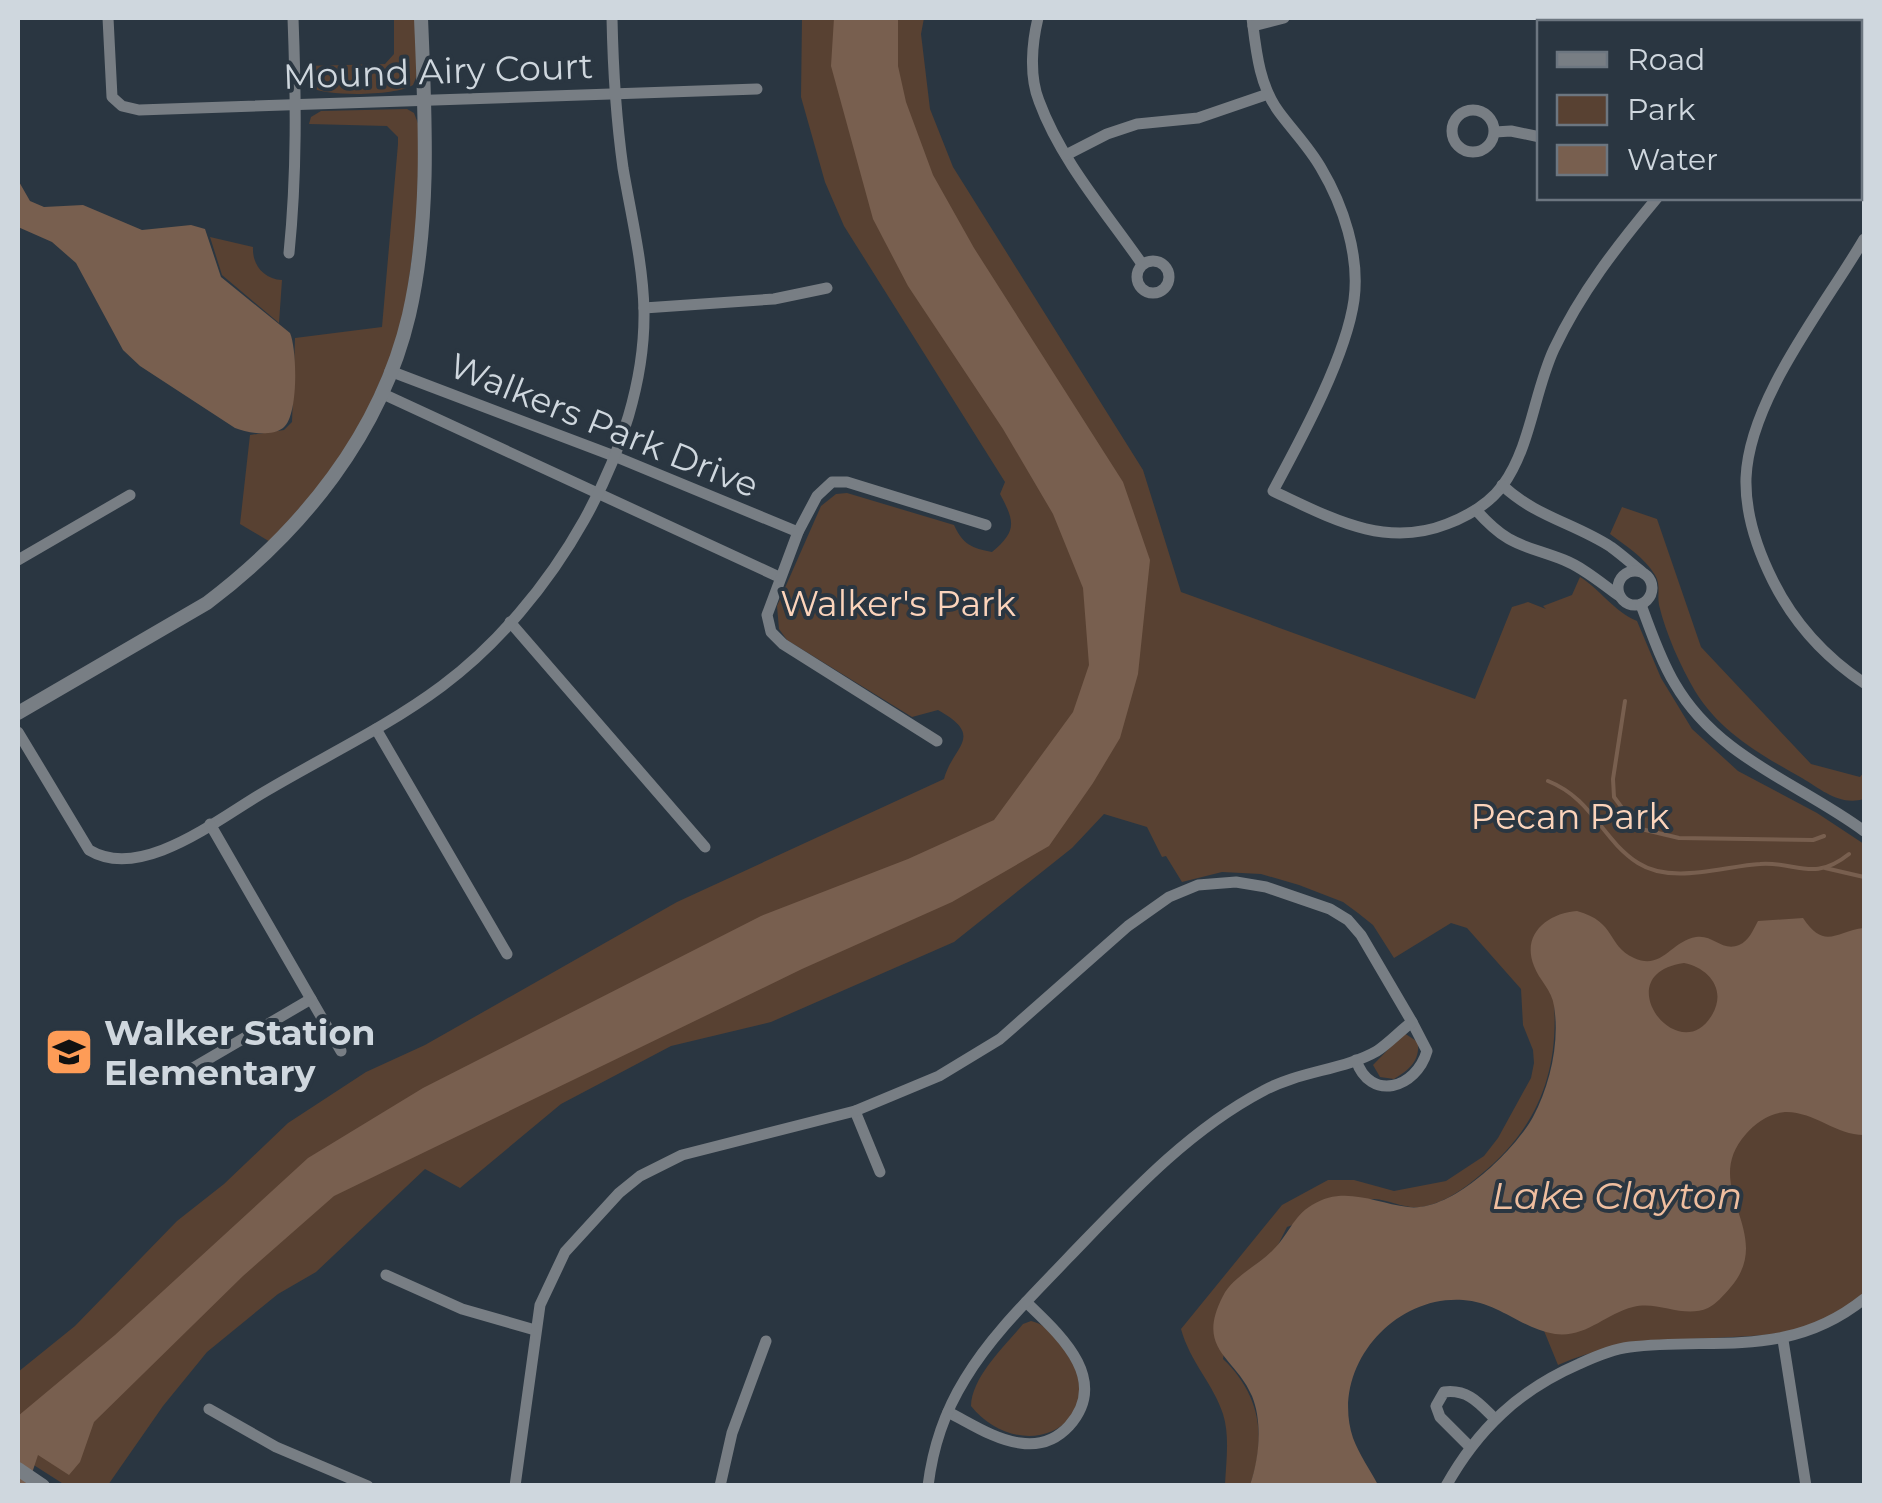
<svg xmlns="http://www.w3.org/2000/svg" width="1882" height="1503" viewBox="0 0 1882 1503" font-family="Montserrat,sans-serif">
  <rect width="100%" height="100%" fill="#2a3641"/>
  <!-- green -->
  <g fill="#584132">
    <path d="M394 18H415L417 75 413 85C396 96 327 97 309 87L304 66 385 64 394 54Z"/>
    <path d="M802 18H924L921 34 930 109 953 167 1143 470 1181 592 1475 699 1512 607 1528 602 1546 609 1543 606 1572 595 1580 577C1600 589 1613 611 1637 621L1661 678 1692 729 1738 771 1817 813 1864 844V1296C1838 1311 1811 1329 1780 1333 1702 1343 1633 1332 1558 1365L1533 1304 1620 1086 1554 1002C1559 1075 1536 1130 1479 1176 1465 1188 1445 1202 1426 1206 1407 1211 1392 1200 1374 1199 1358 1198 1305 1221 1287 1227L1276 1249 1238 1279 1223 1359C1260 1394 1267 1437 1250 1485H1225C1226 1463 1230 1436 1223 1414 1214 1385 1190 1362 1181 1329L1282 1205 1328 1180H1354L1394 1191 1446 1181 1484 1156 1498 1138 1531 1078 1534 1063 1533 1050 1523 1025 1521 989 1467 928 1451 923 1394 958 1373 925 1358 913 1343 902 1299 885 1261 874 1222 872 1182 882 1166 856 1162 857 1147 827 1104 814 1072 848 954 942 771 1022 671 1046 561 1104 460 1188 425 1169 316 1272 278 1294 207 1352 163 1406 108 1485H65L18 1455V1372L75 1326 177 1221 224 1184 288 1123 366 1072 425 1045 677 902 944 779C953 745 986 737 938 710L912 717 787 640 779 629 777 606 821 506 836 494 847 493 954 525C963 545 972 548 992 552 1017 531 1015 522 1000 494L1005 482 844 226 825 182 801 97Z"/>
    <path d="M407 109 414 113 419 126 417 221 402 330 357 435 323 488 272 543 240 524 250 435 284 430 292 422 295 338 382 327 398 144V137L387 126 309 124 311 117 321 111Z"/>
    <path d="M210 237 253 247C252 265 264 279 282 280L279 323 222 275Z"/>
    <path d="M1622 507 1657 519 1701 647 1811 764 1860 777 1864 772V799C1840 806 1822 790 1802 778 1761 755 1720 732 1695 691 1680 665 1666 634 1659 605 1657 594 1661 585 1655 575 1644 557 1626 546 1610 534Z"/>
    <path d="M1404 1033 1418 1042C1420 1061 1409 1070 1394 1079L1380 1077 1373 1065Z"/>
    <path d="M1031 1321C1046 1324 1058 1339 1066 1352 1070 1360 1079 1370 1082 1379 1085 1390 1079 1408 1072 1416 1044 1449 996 1438 971 1406 972 1376 1005 1346 1023 1324Z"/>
  </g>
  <!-- water -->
  <g fill="#785f4f" fill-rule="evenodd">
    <path d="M834 18H898V66L906 102 933 175 974 248 1123 482 1150 560 1138 674 1120 738 1093 783 1049 846 952 902 802 969 334 1196 243 1276 94 1422 80 1462 69 1475 38 1455 28 1485 18 1486V1416L115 1335 308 1158 423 1088 761 916 908 859 994 820 1073 712 1089 665 1083 588 1053 514 1003 429 908 286 873 219 831 66Z"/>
    <path d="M18 180 30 201 44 207 83 205 142 230 191 225 205 229 221 277 290 333C297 349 299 416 283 428 271 437 247 433 235 428L140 366 123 350 76 263 52 242 18 227Z"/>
    <path d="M1577 911C1617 922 1606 945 1634 958 1662 971 1671 941 1696 937 1713 934 1722 952 1739 945 1749 941 1753 930 1758 921L1803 918C1825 951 1836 931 1864 928V1135C1836 1135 1813 1111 1785 1112 1770 1113 1755 1123 1746 1134 1698 1188 1778 1233 1730 1288 1724 1295 1716 1304 1708 1308 1683 1319 1658 1300 1633 1307 1605 1314 1586 1338 1555 1334 1522 1329 1498 1302 1463 1300 1392 1295 1330 1369 1353 1438 1359 1454 1370 1470 1378 1485H1250C1259 1459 1263 1423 1252 1396 1235 1356 1195 1350 1223 1296 1233 1276 1258 1266 1273 1250 1288 1236 1293 1216 1312 1205 1344 1185 1375 1203 1408 1207 1451 1213 1514 1151 1533 1117 1550 1085 1560 1042 1554 1006 1552 990 1539 980 1534 966 1521 934 1548 913 1577 911ZM1684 963C1709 968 1727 990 1712 1015 1679 1071 1605 974 1684 963Z"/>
  </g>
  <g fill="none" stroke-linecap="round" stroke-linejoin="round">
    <!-- stream -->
    <g stroke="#785f4f" stroke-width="4">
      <path d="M1625 701 1613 779 1614 797 1637 828 1679 838 1813 840 1824 836"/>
      <path d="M1548 781C1593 799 1601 839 1638 863 1672 885 1724 866 1760 864 1796 861 1813 883 1849 854"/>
      <path d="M1825 868 1864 877"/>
    </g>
    <!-- minor -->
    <g stroke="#787e84" stroke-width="11">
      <path d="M108 18 112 97 122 106 139 110 757 89"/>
      <path d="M1038 18C1032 43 1029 76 1039 101 1061 161 1106 212 1142 264"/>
      <path d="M1252 18C1256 50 1259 85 1279 112 1293 131 1309 147 1321 168 1343 205 1360 255 1354 300 1346 357 1301 439 1273 491 1329 517 1384 549 1447 524 1468 516 1489 504 1503 485 1531 446 1534 392 1554 349 1581 292 1617 246 1657 198"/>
      <path d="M1755 22 1757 18"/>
      <path d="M1253 26 1284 18"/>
      <circle cx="1473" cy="131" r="21"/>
      <path d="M1495 132 1511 131 1540 137"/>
      <path d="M1066 155 1107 134 1137 124 1198 118 1268 94"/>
      <path d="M1864 239C1825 306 1749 399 1746 478 1745 513 1758 551 1773 581 1794 623 1825 657 1864 683"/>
      <path d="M289 253C297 174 296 96 293 18"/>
      <circle cx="1153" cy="277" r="16"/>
      <path d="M644 308 774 299 827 288"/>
      <path d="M390 371 614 456 798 532"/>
      <path d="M381 393 779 577"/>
      <path d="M1502 485C1536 517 1574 523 1611 547 1622 555 1632 564 1642 572"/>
      <path d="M1476 510C1509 547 1522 544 1564 560 1584 568 1601 583 1618 595"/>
      <path d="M18 560 130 495"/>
      <circle cx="1635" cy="588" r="17"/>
      <path d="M1641 605C1651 631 1660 659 1675 684 1718 758 1799 783 1864 831"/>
      <path d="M510 622 705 847"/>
      <path d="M376 729 507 954"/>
      <path d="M18 732 89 850C142 882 219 818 266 791 325 756 387 727 442 686 550 606 646 448 644 311 643 263 631 215 623 168 616 118 613 68 612 18"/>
      <path d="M937 741 783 644 771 632 767 615 798 532 817 496 832 482H847L986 525"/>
      <path d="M210 824 341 1051"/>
      <path d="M1356 1060C1370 1102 1416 1089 1427 1051L1412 1022"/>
      <path d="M186 1072 311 999"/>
      <path d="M855 1111 880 1172"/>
      <path d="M386 1275 462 1309 535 1330"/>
      <path d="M1783 1340 1806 1486"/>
      <path d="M209 1409 276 1447 368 1486"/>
      <path d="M948 1412C970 1423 995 1440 1020 1443 1039 1446 1056 1440 1069 1426 1111 1379 1059 1334 1026 1302"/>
      <path d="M1470 1447 1440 1417 1436 1406 1444 1392C1468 1389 1479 1403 1494 1418"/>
      <path d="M515 1486 540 1305 565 1252 619 1193 640 1176 682 1155 855 1111 939 1076 1000 1039 1128 926 1169 897 1198 885 1236 882 1266 887 1330 909 1348 920 1361 935 1412 1022C1400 1031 1389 1043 1377 1051 1344 1070 1299 1071 1263 1091 1187 1131 1127 1197 1068 1258 1032 1296 992 1334 965 1379 944 1413 933 1446 928 1486"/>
      <path d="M720 1486 732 1433 766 1341"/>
      <path d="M1446 1486C1478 1429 1519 1390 1579 1364 1594 1357 1613 1349 1630 1347 1716 1337 1789 1359 1864 1299"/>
    </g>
    <!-- tertiary -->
    <g stroke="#787e84" stroke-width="14">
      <path d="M18 713 207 603C302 531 381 434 409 315 431 219 425 115 421 18"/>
      <path d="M18 1469 43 1486"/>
    </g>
  </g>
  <!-- icons -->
  <defs>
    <g id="school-square" transform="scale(2.5)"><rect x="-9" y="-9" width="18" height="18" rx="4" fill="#fe9c57" stroke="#2a3641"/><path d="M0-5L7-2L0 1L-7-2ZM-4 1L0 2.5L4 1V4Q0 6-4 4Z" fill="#111"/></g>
  </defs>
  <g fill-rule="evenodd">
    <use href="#school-square" x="69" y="1052"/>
  </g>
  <g text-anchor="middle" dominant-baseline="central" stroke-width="8" stroke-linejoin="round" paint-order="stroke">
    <!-- street labels -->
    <g font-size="35" fill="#cfd7de" stroke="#2a3641">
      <text transform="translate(438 71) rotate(-2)">Mound Airy Court</text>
      <text transform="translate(604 425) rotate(22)">Walkers Park Drive</text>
    </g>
    <!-- park labels -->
    <g font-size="35" fill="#fcd4bb" stroke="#2a3641">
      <text x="898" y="603">Walker's Park</text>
      <text x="1570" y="816">Pecan Park</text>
    </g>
    <!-- poi labels -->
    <g font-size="35" font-weight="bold" fill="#cfd7de" stroke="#2a3641" text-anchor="start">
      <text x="104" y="1032">Walker Station<tspan x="104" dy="40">Elementary</tspan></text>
    </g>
    <!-- water labels -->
    <g font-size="38" font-style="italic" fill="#efbe9f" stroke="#2a3641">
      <text x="1617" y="1195">Lake Clayton</text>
    </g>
  </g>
  <!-- border -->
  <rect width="1882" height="1503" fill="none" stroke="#cfd7de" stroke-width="40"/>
  <!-- legend -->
  <rect x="1537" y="20" width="325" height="180" fill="#2a3641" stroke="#6c7680" stroke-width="2.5"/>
  <rect x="1557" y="52" width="50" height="15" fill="#787e84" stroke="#6c7680" stroke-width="2.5"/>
  <text x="1627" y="70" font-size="30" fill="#cfd7de">Road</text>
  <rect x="1557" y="95" width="50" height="30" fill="#584132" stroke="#6c7680" stroke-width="2.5"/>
  <text x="1627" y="120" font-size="30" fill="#cfd7de">Park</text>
  <rect x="1557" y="145" width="50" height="30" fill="#785f4f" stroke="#6c7680" stroke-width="2.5"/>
  <text x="1627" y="170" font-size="30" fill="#cfd7de">Water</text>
</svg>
